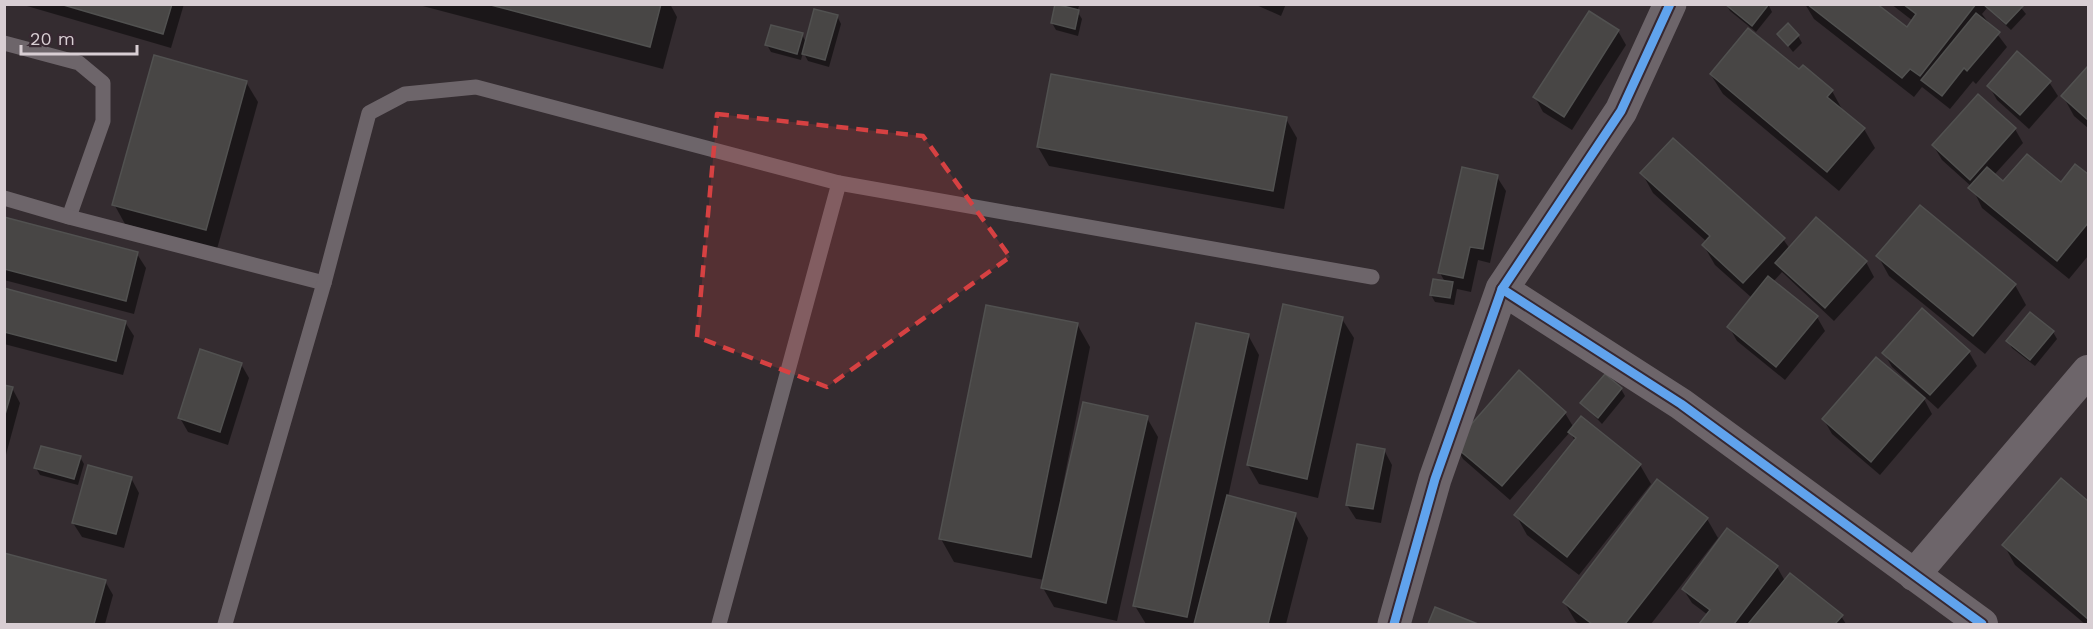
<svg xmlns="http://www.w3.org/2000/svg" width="2093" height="629" viewBox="0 0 2093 629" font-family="'Work Sans',sans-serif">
  <rect width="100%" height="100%" fill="#342c30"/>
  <!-- shadow -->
  <g fill="#0007">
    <path d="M20 4H184L171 48Z"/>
    <path d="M415 4H670L677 17 663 69Z"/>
    <path d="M1049 4H1080L1077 11 1082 19 1078 36 1056 30 1052 23 1056 7Z"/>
    <path d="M1254 4H1286L1281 16Z"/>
    <path d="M1726 4H1768L1772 12 1756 32 1730 11Z"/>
    <path d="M1805 4H1879L1877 6 1907 29 1913 21 1891 4H2018L2026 14 2011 30 1987 8 1982 14 2007 47 1976 84 1973 81 1950 109 1922 87 1914 97 1814 19Z"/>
    <path d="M837 16 841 24 829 67 808 61 803 52 801 60 771 52 767 45 802 34 806 43Z"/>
    <path d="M1618 31 1626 45 1572 130 1543 112 1535 97Z"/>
    <path d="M1779 34 1798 36 1802 43 1793 52Z"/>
    <path d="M1803 67 1832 91 1843 111 1864 129 1875 148 1839 191 1723 94 1711 75 1799 71Z"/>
    <path d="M2088 68V128L2074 116 2063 96Z"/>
    <path d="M246 82 258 102 217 249 125 224 114 204Z"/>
    <path d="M2049 82 2058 96 2029 129 1997 100 1989 86Z"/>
    <path d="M1286 119 1297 138 1284 209 1049 166 1038 147Z"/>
    <path d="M2015 129 2023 143 1994 175 2004 183 2061 184 2076 166 2088 176V256L2069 279 1982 208 1972 187 1942 160 1933 145Z"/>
    <path d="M1642 173 1783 239 1790 249 1866 262 1874 277 1834 321 1782 272 1773 282 1817 317 1825 331 1785 380 1737 341 1729 327 1752 298 1715 265 1704 246 1707 242 1653 193Z"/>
    <path d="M1497 177 1506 191 1490 263 1478 260 1471 292 1457 289 1454 305 1435 302 1431 295 1445 282 1440 273Z"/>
    <path d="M1920 207 2015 285 2026 305 1985 354 1889 276 1878 256Z"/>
    <path d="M4 218 137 254 146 268 134 314 4 280Z"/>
    <path d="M4 290 125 322 134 336 123 375 4 344Z"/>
    <path d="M1342 319 1354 338 1318 498 1259 484 1248 465Z"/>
    <path d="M1077 324 1090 347 1060 500 1062 501 1147 418 1158 437 1117 621 1054 607 1043 588 1044 580 954 562 941 539Z"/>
    <path d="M2053 332 2057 339 2035 366 2012 348 2008 341Z"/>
    <path d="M1248 335 1259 355 1228 497 1295 515 1308 538 1286 624H1146L1135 606Z"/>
    <path d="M1969 352 1977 366 1938 409 1892 367 1884 353Z"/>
    <path d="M1876 359 1924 399 1932 414 1880 475 1832 434 1824 420Z"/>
    <path d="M241 364 249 378 228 445 188 432 180 418Z"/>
    <path d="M1519 372 1565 413 1574 428 1640 465 1651 484 1579 575 1527 535 1516 515 1575 441 1570 432 1510 500 1463 459 1455 445Z"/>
    <path d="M4 386 12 388 20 403 4 462Z"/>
    <path d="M1621 389 1625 396 1602 424 1582 403Z"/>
    <path d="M1384 450 1392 465 1381 523 1356 519 1347 505Z"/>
    <path d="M80 457 84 464 78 485 40 475 36 468Z"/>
    <path d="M131 478 139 493 124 548 82 537 73 523Z"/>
    <path d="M2061 480 2088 503V624H2085L2015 565 2004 545Z"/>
    <path d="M1707 519 1718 538 1651 624H1580L1576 622 1564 602Z"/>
    <path d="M1728 530 1777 567 1785 581 1841 616 1846 624H1701L1708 615 1692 603 1683 589Z"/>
    <path d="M4 555 105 581 113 595 105 624H4Z"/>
    <path d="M1436 609 1474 624H1430Z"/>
  </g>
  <!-- building -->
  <g fill="#484645" stroke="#515150" stroke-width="1.5">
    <path d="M60 4H172L163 34Z"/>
    <path d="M487 4H661L650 47Z"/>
    <path d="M1055 4 1079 10 1075 29 1051 23Z"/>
    <path d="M1725 4H1769L1752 26Z"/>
    <path d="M1807 4H1877L1907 27 1916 14 1903 4H1976L1920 76 1910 69 1902 78Z"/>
    <path d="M1983 4H2021L2023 6 2006 24Z"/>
    <path d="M814 9 838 15 825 60 802 54Z"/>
    <path d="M1589 11 1619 30 1564 117 1533 97Z"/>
    <path d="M1976 13 2000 32 1967 71 1964 68 1942 96 1921 80Z"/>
    <path d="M1788 23 1799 35 1788 46 1777 34Z"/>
    <path d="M771 25 803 33 797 54 765 45Z"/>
    <path d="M1748 28 1799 69 1803 65 1833 90 1827 97 1865 128 1827 172 1710 74Z"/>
    <path d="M2017 51 2051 81 2020 115 1987 86Z"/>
    <path d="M154 55 247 81 206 230 112 205Z"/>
    <path d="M2088 66V120L2061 96Z"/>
    <path d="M1051 74 1287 117 1273 191 1037 147Z"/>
    <path d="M1978 94 2016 128 1970 180 1932 145Z"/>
    <path d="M1673 138 1785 238 1743 283 1702 245 1710 236 1640 173Z"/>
    <path d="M2027 154 2061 182 2075 164 2088 174V223L2057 261 1968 188 1987 167 2003 181Z"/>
    <path d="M1462 167 1498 175 1483 249 1470 247 1463 278 1438 273Z"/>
    <path d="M1920 205 2016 284 1973 336 1876 256Z"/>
    <path d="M4 217 138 252 126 301 4 269Z"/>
    <path d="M1816 217 1867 261 1825 308 1775 263Z"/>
    <path d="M1768 276 1818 316 1776 367 1727 327Z"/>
    <path d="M1433 279 1453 282 1450 298 1430 295Z"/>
    <path d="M4 288 126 321 116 361 4 332Z"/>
    <path d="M1283 304 1343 317 1307 479 1247 465Z"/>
    <path d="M986 305 1078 323 1031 557 939 539Z"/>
    <path d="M1922 308 1970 351 1930 395 1882 353Z"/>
    <path d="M2030 312 2054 331 2030 360 2006 341Z"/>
    <path d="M1196 323 1249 334 1187 617 1133 606Z"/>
    <path d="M200 349 242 363 220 432 178 418Z"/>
    <path d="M1876 357 1925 398 1871 462 1822 419Z"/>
    <path d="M1519 370 1566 412 1502 486 1453 445Z"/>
    <path d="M1605 374 1622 388 1598 418 1580 403Z"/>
    <path d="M4 385 13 387 4 418Z"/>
    <path d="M1083 402 1148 416 1106 603 1041 588Z"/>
    <path d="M1581 416 1641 464 1567 557 1514 515 1576 438 1568 432Z"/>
    <path d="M1357 444 1385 449 1373 509 1346 505Z"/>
    <path d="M41 446 81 456 74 479 34 468Z"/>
    <path d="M88 465 132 477 116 534 72 523Z"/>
    <path d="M2061 478 2088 501V619L2002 545Z"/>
    <path d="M1657 479 1708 518 1625 624H1592L1563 602Z"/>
    <path d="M1227 495 1296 513 1268 624H1194Z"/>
    <path d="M1727 528 1778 566 1734 624H1699L1710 610 1682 589Z"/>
    <path d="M4 553 106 580 94 624H4Z"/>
    <path d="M1790 573 1843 615 1835 624H1748Z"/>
    <path d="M1435 607 1478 624H1428Z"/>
  </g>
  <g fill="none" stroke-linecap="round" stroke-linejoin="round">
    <!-- service -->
    <g stroke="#6d656a" stroke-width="15">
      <path d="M4 43 79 63 103 83V121L69 217"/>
      <path d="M4 198 69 217 324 283"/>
      <path d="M225 624 324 283 369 113 405 94 476 87 839 183 1372 277"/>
      <path d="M719 624 839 183"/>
    </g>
    <!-- minor -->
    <g stroke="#6d656a" stroke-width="32">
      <path d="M1502 289 1681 404 1982 624"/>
      <path d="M1914 575 2088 371"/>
    </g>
    <!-- tertiary -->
    <path stroke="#6d656a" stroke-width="33" d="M1394 624 1435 479 1502 289 1621 111 1670 4"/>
    <!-- cycleway casing -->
    <g stroke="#372831" stroke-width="13">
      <g id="cycleway">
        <path d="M1502 289 1681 404 1982 624"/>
        <path d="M1394 624 1435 479 1502 289 1621 111 1670 4"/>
      </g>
    </g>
    <!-- cycleway -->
    <use href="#cycleway" stroke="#60a3ed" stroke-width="9"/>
  </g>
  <!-- marked area -->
  <path fill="#d64142" fill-opacity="0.2" stroke="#d64142" stroke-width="4.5" stroke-dasharray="12 8" stroke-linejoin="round" d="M717 114 923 136 1010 257 827 387 697 337Z"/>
  <!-- border -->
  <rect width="2093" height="629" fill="none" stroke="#d8ced3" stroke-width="12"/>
  <!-- scale -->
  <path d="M21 45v9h116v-9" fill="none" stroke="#d8ced3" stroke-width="3"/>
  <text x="30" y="45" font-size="18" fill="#d8ced3" stroke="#372831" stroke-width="4.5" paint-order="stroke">20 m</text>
</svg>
